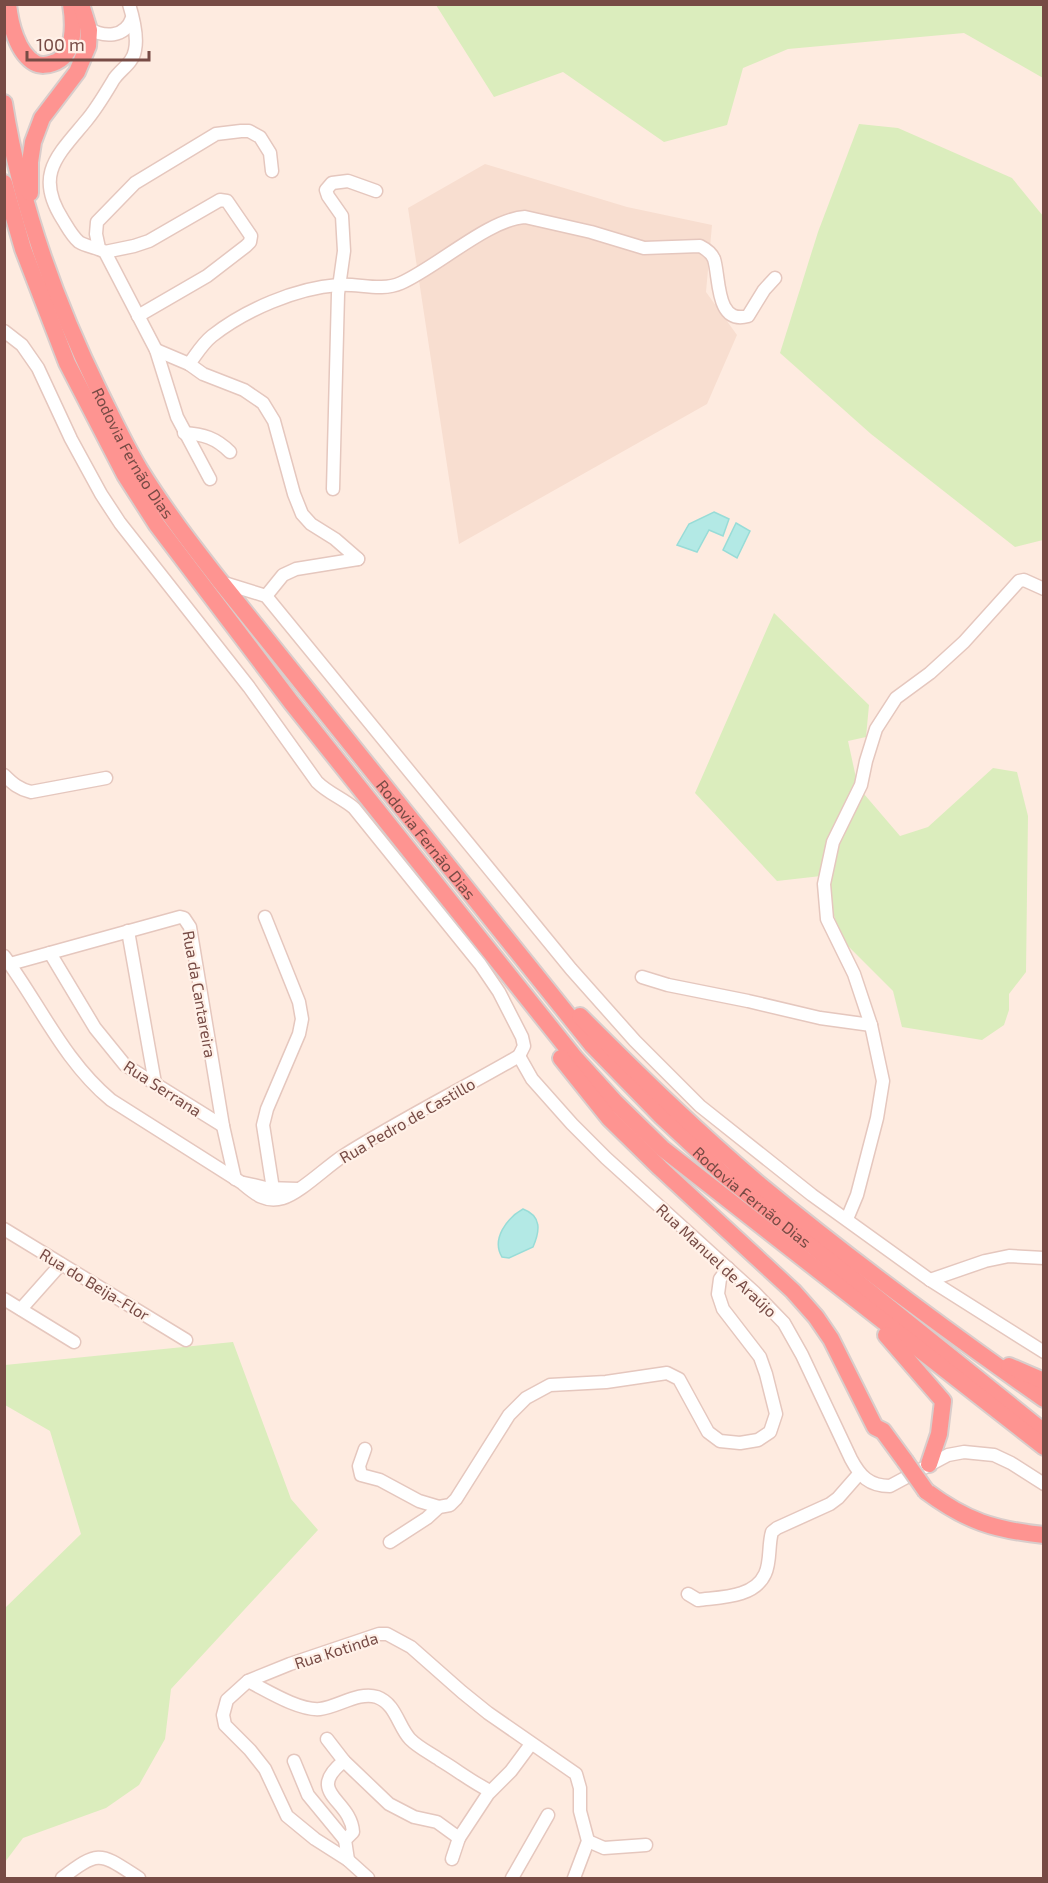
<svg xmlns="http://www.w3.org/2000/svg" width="1048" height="1883" viewBox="0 0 1048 1883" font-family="'Exo 2',sans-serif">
  <rect width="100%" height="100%" fill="#feebe0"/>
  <!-- residential -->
  <path fill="#f8ded0" d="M485 164 627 207 712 225 706 292 737 335 707 404 459 544 408 208Z"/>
  <!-- green -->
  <g fill="#dbedbd">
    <path d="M436 5H1043V78L964 33 788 49 743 68 727 125 664 142 563 72 494 97Z"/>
    <path d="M859 124 898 128 1012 178 1043 216V540L1015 547 871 434 780 353 818 232Z"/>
    <path d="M774 613 869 705 866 737 848 741 858 787 900 836 928 827 993 768 1017 772 1028 816 1026 972 1009 994V1010L1004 1025 982 1040 902 1027 893 991 842 940 821 876 777 881 695 793Z"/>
    <path d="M233 1342 291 1499 318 1530 171 1689 165 1739 139 1785 106 1808 23 1838 5 1862V1608L81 1534 50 1431 5 1405V1365Z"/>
  </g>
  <!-- water -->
  <g fill="#b3e9e5" stroke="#98dcd7" stroke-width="1.5">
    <path d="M714 512 729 519 723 536 709 530 697 552 677 545 689 524Z"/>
    <path d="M736 523 750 531 737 558 723 550Z"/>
    <path d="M523 1209C542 1216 540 1231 533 1247L509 1258 502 1257C491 1239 507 1218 523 1209Z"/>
  </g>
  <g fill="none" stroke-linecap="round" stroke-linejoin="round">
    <!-- minor casing -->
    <g stroke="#e5c7be" stroke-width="15">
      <g id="minor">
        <path d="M129 4C133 17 138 36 135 50 133 63 121 69 114 79 105 94 97 108 86 121 57 156 34 175 63 220 68 228 72 236 79 242 87 247 97 247 105 252L156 350 177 417 210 479"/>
        <path d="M88 28C104 38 125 38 132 18"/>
        <path d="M99 248 96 234 97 222 135 183 216 134 241 131H249L260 137 270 153 272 171"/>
        <path d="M105 252 134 246 149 241 220 200 227 201 251 236 250 242 246 246 207 276 138 316"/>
        <path d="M4 331 22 345 38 368 71 439 101 494 120 523 249 687 317 782C328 793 342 798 354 808L480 964 499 992 522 1037 524 1046 519 1056"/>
        <path d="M156 350 189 364 203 374 244 390 263 403 274 421 294 494 302 514 311 524 335 539 358 559"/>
        <path d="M189 364C196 355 202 344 212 336 245 310 296 288 338 285 358 283 381 292 401 283 437 267 489 219 525 217L591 232 644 248 700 246C706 249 711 252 714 259 720 277 715 325 748 316L764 290 775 278"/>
        <path d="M184 433C203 434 216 438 230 452"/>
        <path d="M333 489 338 294 344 251 342 216 328 196 326 190 332 183 348 181 376 191"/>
        <path d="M221 582 266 596 571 969 635 1041 700 1106 812 1195 930 1280 1044 1352"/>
        <path d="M266 596 283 575 296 569 358 559"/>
        <path d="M4 775C13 784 19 789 31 792L106 778"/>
        <path d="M265 917 299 1002 302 1019 299 1034 267 1109 263 1125 273 1189"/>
        <path d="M128 931 155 1083"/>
        <path d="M50 953 95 1028 125 1065 223 1126"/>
        <path d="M4 956C40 1005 64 1061 111 1100L242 1183C255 1194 265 1203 283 1198 300 1193 326 1167 343 1156 400 1120 460 1090 519 1056"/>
        <path d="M10 964 180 917 184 918 190 927 223 1126 235 1179"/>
        <path d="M642 977 668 985 748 1001 820 1018 871 1025"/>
        <path d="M519 1056 532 1079 572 1124 606 1158 754 1292 784 1323 802 1355 851 1459C860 1476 869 1486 890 1486L948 1455 964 1452 994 1455 1011 1463 1044 1484"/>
        <path d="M244 1183 266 1188 298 1189"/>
        <path d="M847 1219 857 1195 877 1118 883 1081 871 1025 854 974 827 919 824 884 833 842 861 785 866 761 876 729 896 698 930 673 964 642 1019 581 1024 580 1044 589"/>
        <path d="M4 1229 186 1340"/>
        <path d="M930 1280 985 1261 1009 1256 1044 1258"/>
        <path d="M4 1299 74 1342"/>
        <path d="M21 1309 61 1264"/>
        <path d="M365 1449 359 1466 361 1475 380 1480 419 1501 439 1507"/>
        <path d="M390 1542 427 1518 439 1507 450 1505 456 1499 509 1415 526 1398 550 1385 606 1382 667 1373 679 1379 708 1432 720 1441 740 1443 758 1440 770 1432 776 1414 766 1374 760 1357 723 1309 718 1294 720 1279 728 1268"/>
        <path d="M688 1594 698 1600C720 1597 754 1598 765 1574 771 1562 768 1545 772 1532L777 1528 830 1504 838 1498 859 1474"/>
        <path d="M248 1681C266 1690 299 1711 320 1709 338 1707 359 1691 377 1697 396 1704 398 1726 410 1739 419 1748 430 1753 440 1760 457 1770 472 1782 490 1791"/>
        <path d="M327 1739 344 1761"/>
        <path d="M294 1761 308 1795 345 1840"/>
        <path d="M588 1841 604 1848 646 1845"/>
        <path d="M452 1859 459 1838"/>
        <path d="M348 1860 345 1840 353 1832C351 1799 304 1793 344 1761L389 1804 414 1817 437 1822 459 1838 488 1794 511 1771 531 1744"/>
        <path d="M62 1878C100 1849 100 1853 139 1878"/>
        <path d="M368 1878 348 1860 315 1839 287 1816 265 1769 250 1750 225 1725 223 1715 227 1700 248 1681 290 1664 379 1634H387L411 1647 462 1692 488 1713 576 1774 580 1788V1811L588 1841 574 1878"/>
        <path d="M512 1878 548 1815"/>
      </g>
    </g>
    <!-- highway casing -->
    <g stroke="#d9cdcb" stroke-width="20">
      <g id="highway">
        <path d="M8 4C10 23 17 53 35 63 40 66 48 65 53 63 76 56 74 23 71 4"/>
        <path id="s1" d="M4 103C20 204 55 301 100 393 113 419 125 445 140 470 164 509 192 545 220 581L592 1045 662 1117 723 1174 1044 1432"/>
        <path d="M4 183 23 249 67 363 125 475 157 525 291 702 575 1058 615 1102 662 1148 1044 1447"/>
        <path d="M30 193V162L33 142 42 118 77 72 88 46 89 30 81 4"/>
        <path d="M580 1016C638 1074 697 1132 760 1185 851 1260 947 1331 1044 1399"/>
        <path d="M561 1058 609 1118 660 1168 793 1291 816 1317 831 1339 875 1427 883 1431 905 1461"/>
        <path d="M886 1335 943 1401 939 1434 929 1464"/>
        <path d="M1009 1366 1044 1381"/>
        <path d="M926 1491C966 1521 994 1530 1044 1535"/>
      </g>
    </g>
    <!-- minor -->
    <use href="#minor" stroke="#fff" stroke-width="12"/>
    <!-- highway -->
    <use href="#highway" stroke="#fe9491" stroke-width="16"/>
    <!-- highway-bridge casing -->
    <g stroke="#d9cdcb" stroke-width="20" stroke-linecap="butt">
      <path id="highway-bridge" d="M905 1461 926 1491"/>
    </g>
    <!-- highway-bridge -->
    <use href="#highway-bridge" stroke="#fe9491" stroke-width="16"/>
  </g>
  <g text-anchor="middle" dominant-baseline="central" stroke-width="4.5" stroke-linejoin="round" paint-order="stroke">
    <!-- street labels -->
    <g font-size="16" fill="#774b45" stroke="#fff1e8">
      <text stroke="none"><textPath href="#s1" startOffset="375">Rodovia Fernão Dias</textPath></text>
      <text stroke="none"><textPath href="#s1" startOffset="861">Rodovia Fernão Dias</textPath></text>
      <text transform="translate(200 994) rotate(80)">Rua da Cantareira</text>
      <text transform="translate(163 1088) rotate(33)">Rua Serrana</text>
      <text transform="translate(407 1120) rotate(-30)">Rua Pedro de Castillo</text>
      <text stroke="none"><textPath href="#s1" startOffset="1346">Rodovia Fernão Dias</textPath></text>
      <text transform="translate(717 1260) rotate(43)">Rua Manuel de Araújo</text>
      <text transform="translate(95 1284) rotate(31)">Rua do Beija-Flor</text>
      <text transform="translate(336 1650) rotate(-18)">Rua Kotinda</text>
    </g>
  </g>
  <!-- border -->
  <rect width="1048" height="1883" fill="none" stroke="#774b45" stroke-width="12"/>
  <!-- scale -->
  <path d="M27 51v9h122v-9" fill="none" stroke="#774b45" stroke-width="3"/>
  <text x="36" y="51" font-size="18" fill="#774b45" stroke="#fff1e8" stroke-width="4.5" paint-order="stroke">100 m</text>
</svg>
